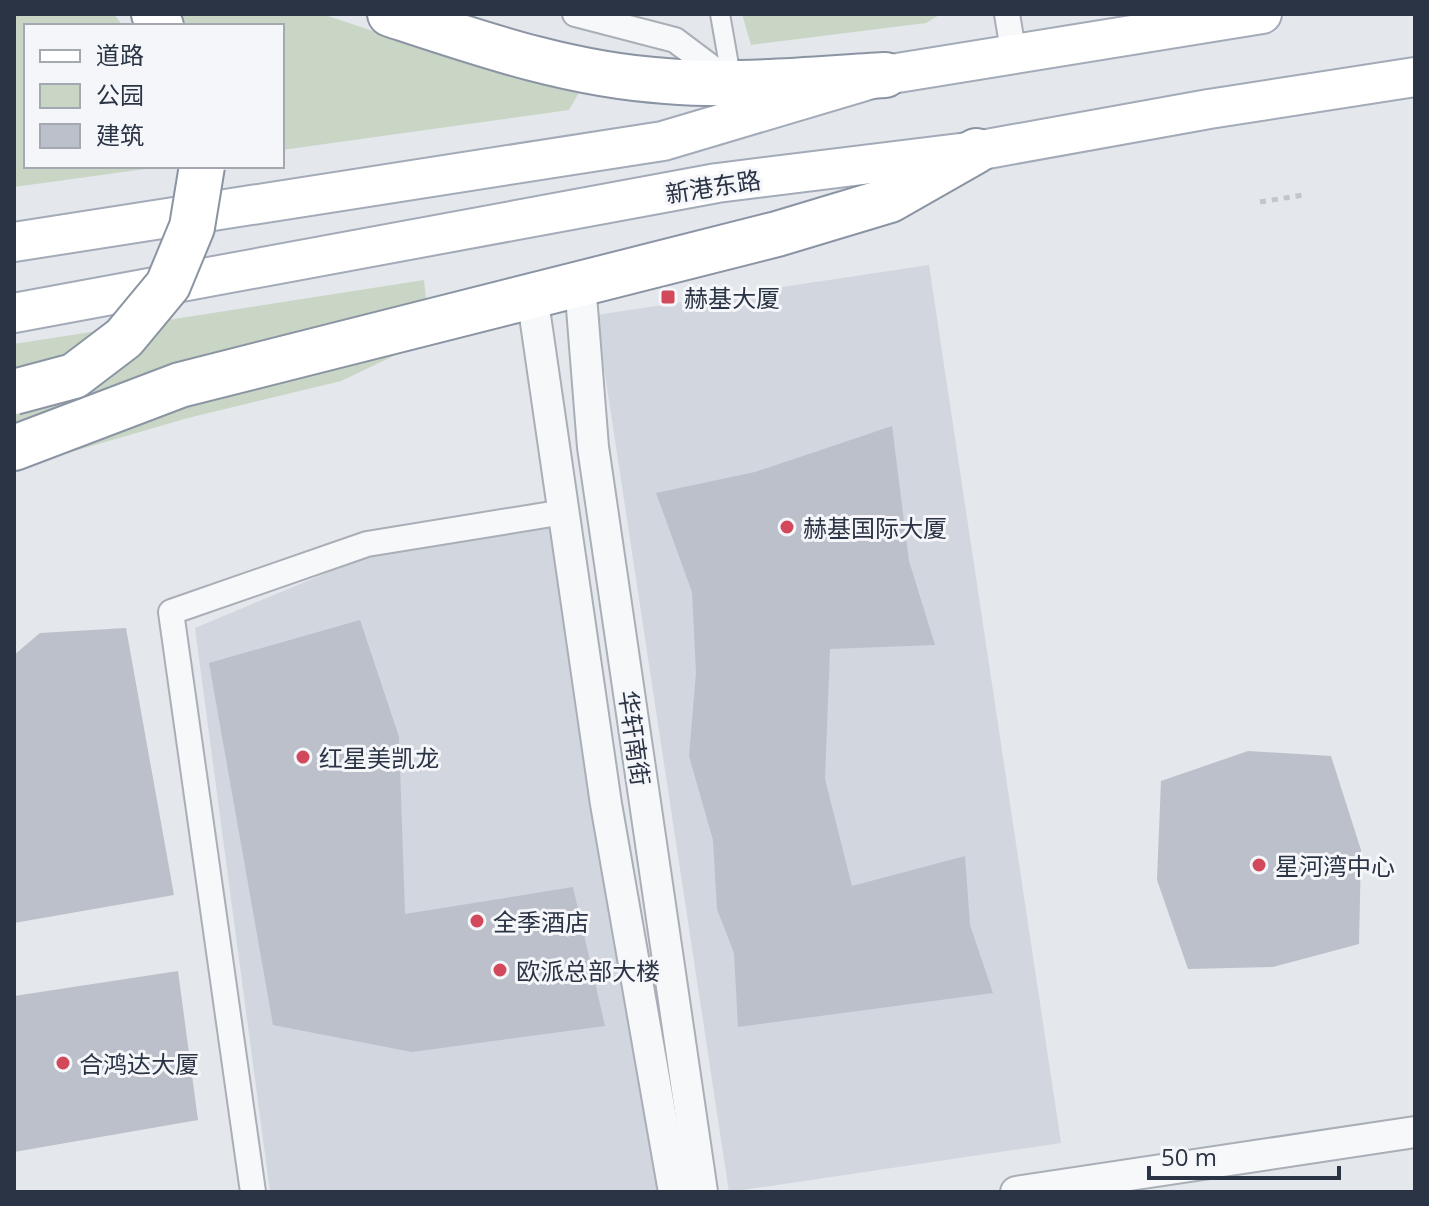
<svg xmlns="http://www.w3.org/2000/svg" width="1429" height="1206" viewBox="0 0 1429 1206" font-family="'Open Sans','Noto Sans SC',sans-serif">
  <rect width="100%" height="100%" fill="#e4e7ec"/>
  <!-- built -->
  <g fill="#d2d6de">
    <path d="M929 265 1061 1143 729 1192 596 315Z"/>
    <path d="M553 520 657 1192H270L195 628 372 554Z"/>
  </g>
  <!-- green -->
  <g fill="#c9d6c5">
    <path d="M14 14H114L123 26H26V166H167L14 187Z"/>
    <path d="M170 14H322L394 38 581 89 569 110 282 150V26H177Z"/>
    <path d="M742 14H941L926 23 751 45Z"/>
    <path d="M424 280 427 309 410 348 341 381 188 418 57 456 14 463V344Z"/>
  </g>
  <!-- building -->
  <g fill="#bbc0ca">
    <path d="M892 426 909 561 935 645 830 649 825 779 852 886 965 856 970 925 993 993 738 1027 734 953 717 909 713 840 689 756 696 673 692 592 656 493 755 472Z"/>
    <path d="M360 620 399 737 405 914 573 887 605 1026 412 1052 273 1025 209 663Z"/>
    <path d="M126 628 174 895 14 923V655L40 633Z"/>
    <path d="M1248 751 1331 756 1361 850 1359 944 1273 967 1188 969 1157 880 1161 781Z"/>
    <path d="M178 971 198 1120 14 1152V996Z"/>
  </g>
  <g fill="none" stroke-linecap="round" stroke-linejoin="round">
    <!-- pedestrian casing -->
    <g stroke="#a9aeb7" stroke-width="22">
      <path id="pedestrian" d="M720 14 732 82"/>
    </g>
    <!-- minor casing -->
    <g stroke="#a9aeb7" stroke-width="28">
      <g id="minor">
        <path d="M575 14 675 40 727 79"/>
        <path d="M1007 14 1014 56"/>
        <path d="M253 1192 171 612 367 544 564 512"/>
      </g>
    </g>
    <!-- tertiary casing -->
    <g stroke="#a9aeb7" stroke-width="34">
      <g id="tertiary">
        <path d="M580 283 593 447 702 1192"/>
        <path d="M532 295 606 804 674 1192"/>
        <path d="M1016 1192 1415 1132"/>
      </g>
    </g>
    <!-- primary casing -->
    <g stroke="#a3abb8" stroke-width="42">
      <g id="primary">
        <path d="M14 242 663 141 885 75 1262 14"/>
        <path d="M14 313 717 183 976 151 1209 109 1415 77"/>
      </g>
    </g>
    <!-- motorway casing -->
    <g stroke="#8b94a3" stroke-width="48">
      <g id="motorway">
        <path d="M154 14 161 26"/>
        <path d="M390 14C481 44 570 75 666 81 739 87 813 79 885 75"/>
        <path d="M14 448 180 385 777 234 890 200 976 151"/>
      </g>
    </g>
    <!-- path -->
    <path stroke="#c2c5cb" stroke-width="5" stroke-dasharray="6 6" stroke-linecap="butt" d="M1260 202 1303 195"/>
    <!-- pedestrian -->
    <use href="#pedestrian" stroke="#f7f8fa" stroke-width="18"/>
    <!-- minor -->
    <use href="#minor" stroke="#f7f8fa" stroke-width="24"/>
    <!-- tertiary -->
    <use href="#tertiary" stroke="#f7f8fa" stroke-width="30"/>
    <!-- primary -->
    <use href="#primary" stroke="#fff" stroke-width="38"/>
    <!-- motorway -->
    <use href="#motorway" stroke="#fff" stroke-width="44"/>
    <!-- motorway-bridge casing -->
    <g stroke="#8b94a3" stroke-width="48" stroke-linecap="butt">
      <path id="motorway-bridge" d="M14 392 74 376 124 338 168 285 192 227 202 166"/>
    </g>
    <!-- motorway-bridge -->
    <use href="#motorway-bridge" stroke="#fff" stroke-width="44"/>
  </g>
  <!-- markers -->
  <g fill="#d1495b" stroke="#f4f6f9" stroke-width="3">
    <rect x="660" y="289" width="16" height="16" rx="4"/>
    <circle cx="787" cy="527" r="8"/>
    <circle cx="303" cy="757" r="8"/>
    <circle cx="1259" cy="865" r="8"/>
    <circle cx="477" cy="921" r="8"/>
    <circle cx="500" cy="970" r="8"/>
    <circle cx="63" cy="1063" r="8"/>
  </g>
  <g text-anchor="middle" dominant-baseline="central" stroke-width="6" stroke-linejoin="round" paint-order="stroke">
    <!-- street labels -->
    <g font-size="24" fill="#2b3445" stroke="#f4f6f9">
      <text transform="translate(713 186) rotate(-9)">新港东路</text>
      <text transform="translate(635 738) rotate(82)">华轩南街</text>
    </g>
    <!-- poi labels -->
    <g font-size="24" fill="#2b3445" stroke="#f4f6f9" text-anchor="start">
      <text x="684" y="297">赫基大厦</text>
      <text x="803" y="527">赫基国际大厦</text>
      <text x="319" y="757">红星美凯龙</text>
      <text x="1275" y="865">星河湾中心</text>
      <text x="493" y="921">全季酒店</text>
      <text x="516" y="970">欧派总部大楼</text>
      <text x="79" y="1063">合鸿达大厦</text>
    </g>
  </g>
  <!-- border -->
  <rect width="1429" height="1206" fill="none" stroke="#2b3445" stroke-width="32"/>
  <!-- legend -->
  <rect x="24" y="24" width="260" height="144" fill="#f4f6f9" stroke="#a4a8b1" stroke-width="2"/>
  <rect x="40" y="50" width="40" height="12" fill="#ffffff" stroke="#a4a8b1" stroke-width="2"/>
  <text x="96" y="64" font-size="24" fill="#2b3445">道路</text>
  <rect x="40" y="84" width="40" height="24" fill="#c9d6c5" stroke="#a4a8b1" stroke-width="2"/>
  <text x="96" y="104" font-size="24" fill="#2b3445">公园</text>
  <rect x="40" y="124" width="40" height="24" fill="#bbc0ca" stroke="#a4a8b1" stroke-width="2"/>
  <text x="96" y="144" font-size="24" fill="#2b3445">建筑</text>
  <!-- scale -->
  <path d="M1149 1166v12h190v-12" fill="none" stroke="#2b3445" stroke-width="4"/>
  <text x="1161" y="1166" font-size="24" fill="#2b3445" stroke="#f4f6f9" stroke-width="6" paint-order="stroke">50 m</text>
</svg>
